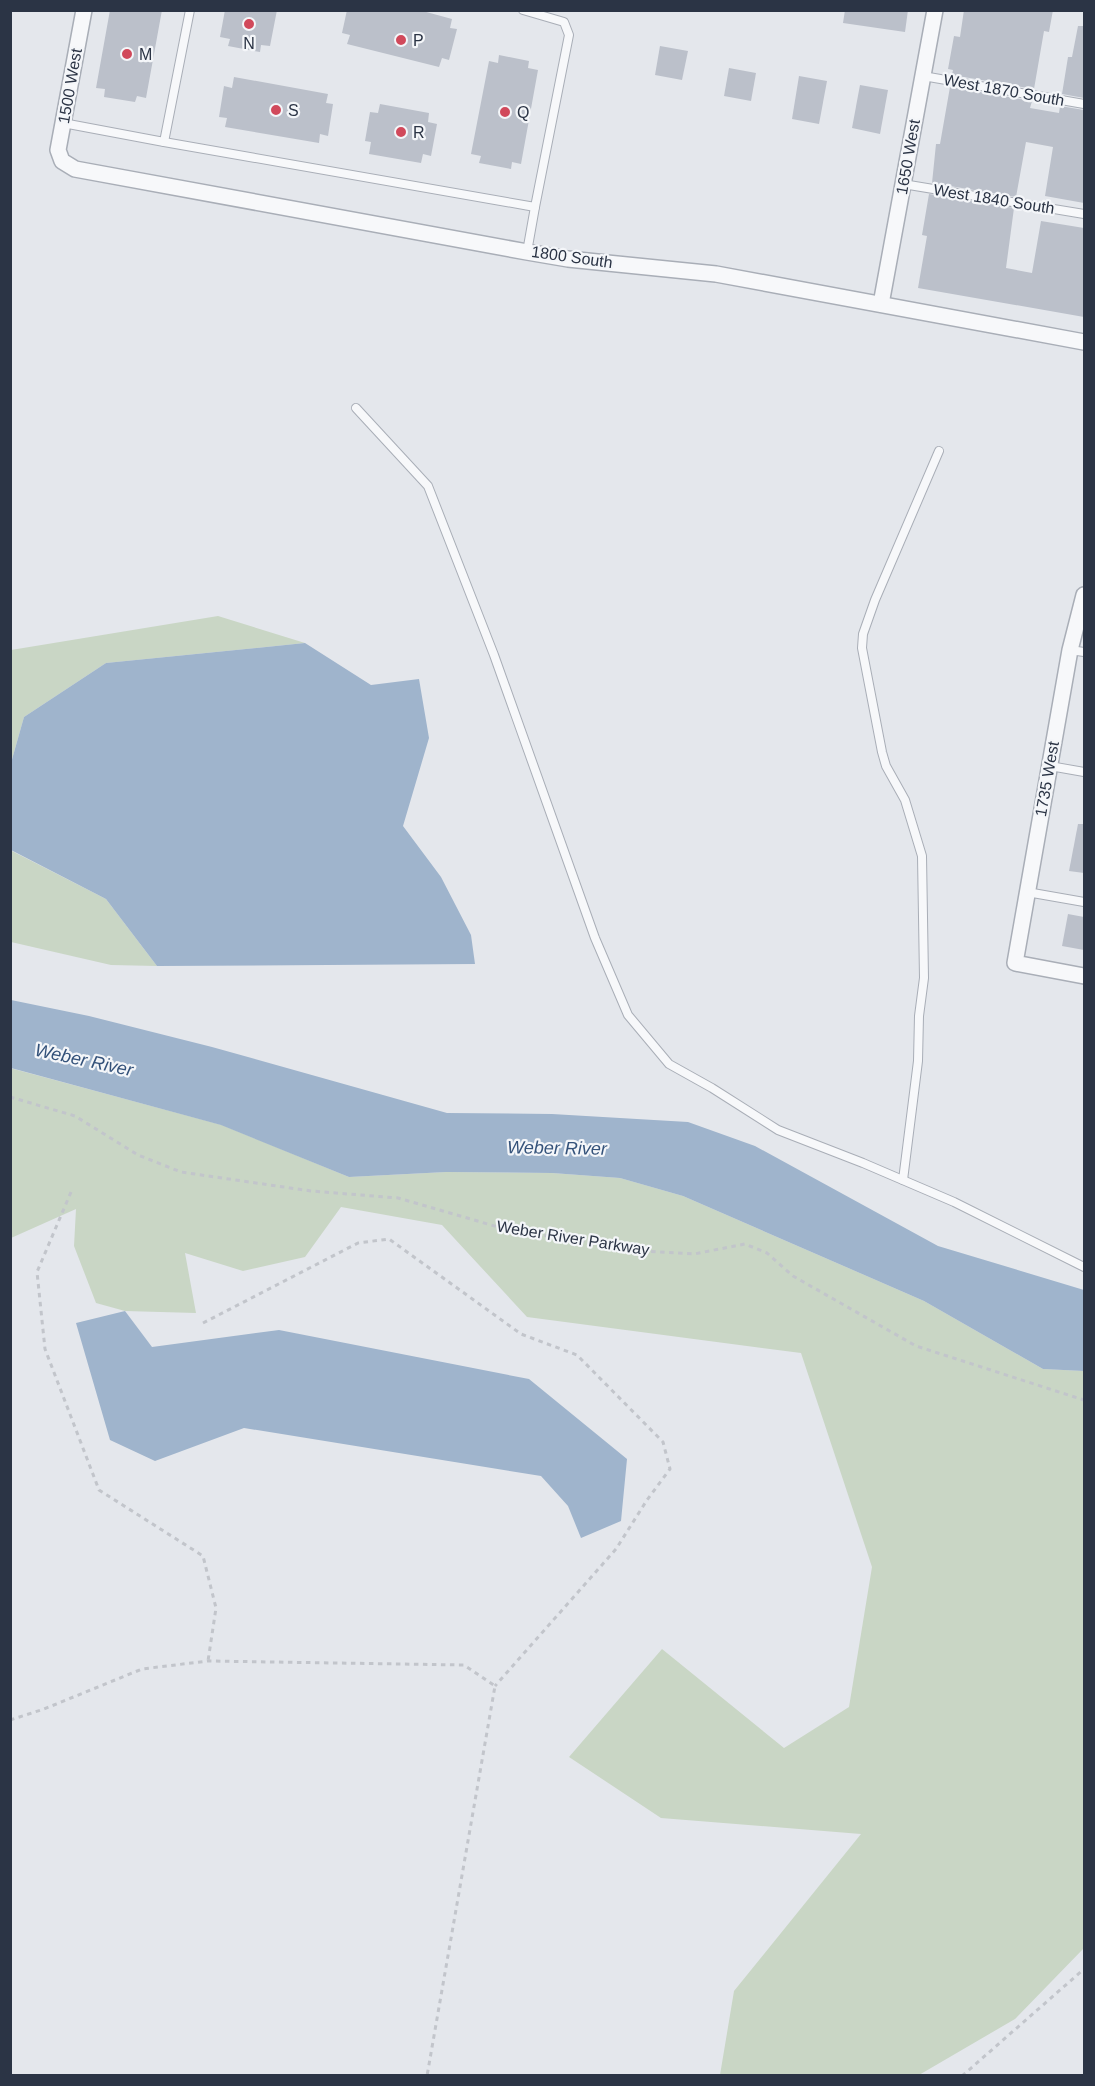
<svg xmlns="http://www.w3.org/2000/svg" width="1095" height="2086" viewBox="0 0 1095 2086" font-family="Helvetica,sans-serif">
  <rect width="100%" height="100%" fill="#e4e7ec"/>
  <!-- green -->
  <g fill="#c9d6c5">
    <path d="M218 616 305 643 106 663 24 717 11 763V650Z"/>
    <path d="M10 850 106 899 157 966 111 965 11 942Z"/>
    <path d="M10 1068 222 1125 349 1177 446 1172 552 1173 620 1178 683 1196 924 1301 1043 1369 1084 1371V1948L1015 2019 919 2075H720L734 1991 861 1834 661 1818 569 1757 662 1649 784 1748 849 1707 872 1567 801 1353 527 1317 442 1225 341 1207 305 1257 243 1271 185 1253 196 1313 125 1311 96 1303 74 1246 76 1209 11 1238Z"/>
  </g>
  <!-- water -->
  <g fill="#9fb4cc">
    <path d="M305 643 371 685 419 679 429 738 403 826 441 877 471 935 475 964 157 966 106 899 11 850V763L24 717 106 663Z"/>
    <path d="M11 1000 89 1016 212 1047 447 1113 552 1114 688 1122 755 1146 938 1246 1084 1290V1371L1043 1369 924 1301 683 1196 620 1178 552 1173 446 1172 349 1177 221 1125 11 1068Z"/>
    <path d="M125 1311 152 1347 279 1330 529 1379 627 1459 621 1521 581 1538 568 1506 541 1476 244 1428 155 1461 110 1440 76 1323Z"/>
  </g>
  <!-- building -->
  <g fill="#bbc0ca">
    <path d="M110 10H162L146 98 137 96 135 102 104 97 105 89 96 88Z"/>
    <path d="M225 10H277L270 46 261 45 260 52 228 46 230 39 220 37Z"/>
    <path d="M347 10H419L452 19 450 28 457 29 449 60 442 58 439 67 347 44 350 35 342 33Z"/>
    <path d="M845 10H908L905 32 843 23Z"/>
    <path d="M964 10H1053L1049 32 1044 31 1034 89 952 75 953 70 948 69 954 36 960 37Z"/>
    <path d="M1078 26H1084V98L1062 94 1068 57H1072Z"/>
    <path d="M660 46 688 51 682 80 655 75Z"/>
    <path d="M499 55 529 61 528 68 538 70 521 164 512 162 511 169 479 163 481 156 471 154 489 61 498 63Z"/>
    <path d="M729 68 756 73 751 101 724 96Z"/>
    <path d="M799 76 827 81 819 124 792 119Z"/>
    <path d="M234 77 328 94 326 103 333 104 328 136 320 134 319 143 225 127 227 118 219 117 224 86 232 88Z"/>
    <path d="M860 85 888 90 880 134 852 128Z"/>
    <path d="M950 87 1032 101 1030 108 1059 113 1060 106 1084 110V203L1045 196 1053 147 1026 142 1016 197 932 183 936 144H940Z"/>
    <path d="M380 104 429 113 428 122 437 124 431 156 423 154 421 163 369 154 371 142 365 141 370 112 378 113Z"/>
    <path d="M929 194 1014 208 1006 268 1032 273 1041 221 1084 228V317L918 288 927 236 922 235Z"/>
    <path d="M1078 824H1084V873L1069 871Z"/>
    <path d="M1068 914 1084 917V950L1062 946Z"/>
  </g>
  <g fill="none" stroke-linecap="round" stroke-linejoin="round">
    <!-- lane casing -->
    <g stroke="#a9aeb7" stroke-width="10">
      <g id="lane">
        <path d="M923 76 1084 104"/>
        <path d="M63 123 164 142 190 10"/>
        <path d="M164 142 535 207 569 35 564 22 523 10"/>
        <path d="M903 184 1084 214"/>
        <path d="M527 252 535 207"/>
        <path d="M356 408 428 486 494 655 595 938 628 1015 669 1064 712 1088 778 1130 863 1163 954 1202 1084 1267"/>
        <path d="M1070 650 1084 652"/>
        <path d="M1050 766 1084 772"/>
        <path d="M1027 892 1084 902"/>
        <path d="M903 1180 918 1061 919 1016 924 978 922 856 905 800 886 766 882 752 862 648 863 634 875 600 939 451"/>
      </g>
    </g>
    <!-- street casing -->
    <g stroke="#a9aeb7" stroke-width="18">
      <g id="street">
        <path d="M84 10 58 150 62 161 75 169 527 252 568 259 716 274 1084 342"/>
        <path d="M881 304 935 10"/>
        <path d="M1084 595 1070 650 1015 963 1084 976"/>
      </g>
    </g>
    <!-- path -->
    <g stroke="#c2c5cb" stroke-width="3" stroke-dasharray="4.5 4.5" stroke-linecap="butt">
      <path d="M10 1097 75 1116 138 1155 181 1172 311 1191 398 1198 505 1229 644 1251 694 1254 745 1244 767 1253 793 1276 916 1346 1084 1400"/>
      <path d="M71 1192 37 1272 45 1349 99 1490 203 1556 216 1608 208 1661"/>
      <path d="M203 1323 358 1243 389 1239 521 1334 577 1355 663 1442 670 1469 647 1500 616 1549 495 1686"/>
      <path d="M10 1720 44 1709 142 1669 208 1661 464 1665 495 1686 427 2076"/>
      <path d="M962 2076 1084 1969"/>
    </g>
    <!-- lane -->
    <use href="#lane" stroke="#f7f8fa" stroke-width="8"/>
    <!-- street -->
    <use href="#street" stroke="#f7f8fa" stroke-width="15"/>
  </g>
  <!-- markers -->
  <g fill="#d1495b" stroke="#f4f6f9" stroke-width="2">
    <circle cx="249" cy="24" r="6"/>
    <circle cx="401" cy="40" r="6"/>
    <circle cx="127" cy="54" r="6"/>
    <circle cx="276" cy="110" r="6"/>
    <circle cx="505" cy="112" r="6"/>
    <circle cx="401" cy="132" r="6"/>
  </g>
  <g text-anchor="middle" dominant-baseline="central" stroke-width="4.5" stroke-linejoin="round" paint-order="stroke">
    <!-- poi labels -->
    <g font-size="16" fill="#2b3445" stroke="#f4f6f9" text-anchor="start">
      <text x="413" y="40">P</text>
      <text x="249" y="43" text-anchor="middle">N</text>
      <text x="139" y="54">M</text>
      <text x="288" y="110">S</text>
      <text x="517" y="112">Q</text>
      <text x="413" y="132">R</text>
    </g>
    <!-- street labels -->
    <g font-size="16" fill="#2b3445" stroke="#f4f6f9">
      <text transform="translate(70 86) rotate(-80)">1500 West</text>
      <text transform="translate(1004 90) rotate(10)">West 1870 South</text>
      <text transform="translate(908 157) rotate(-80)">1650 West</text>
      <text transform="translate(994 199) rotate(9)">West 1840 South</text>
      <text transform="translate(572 257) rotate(8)">1800 South</text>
      <text transform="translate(1047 779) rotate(-80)">1735 West</text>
      <text transform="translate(573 1238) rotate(9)">Weber River Parkway</text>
    </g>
    <!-- water labels -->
    <g font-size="18" font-style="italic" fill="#34527a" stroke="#f4f6f9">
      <text transform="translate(84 1060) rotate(12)">Weber River</text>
      <text transform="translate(557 1148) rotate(1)">Weber River</text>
    </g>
  </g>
  <!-- border -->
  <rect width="1095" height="2086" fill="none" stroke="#2b3445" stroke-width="24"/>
</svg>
